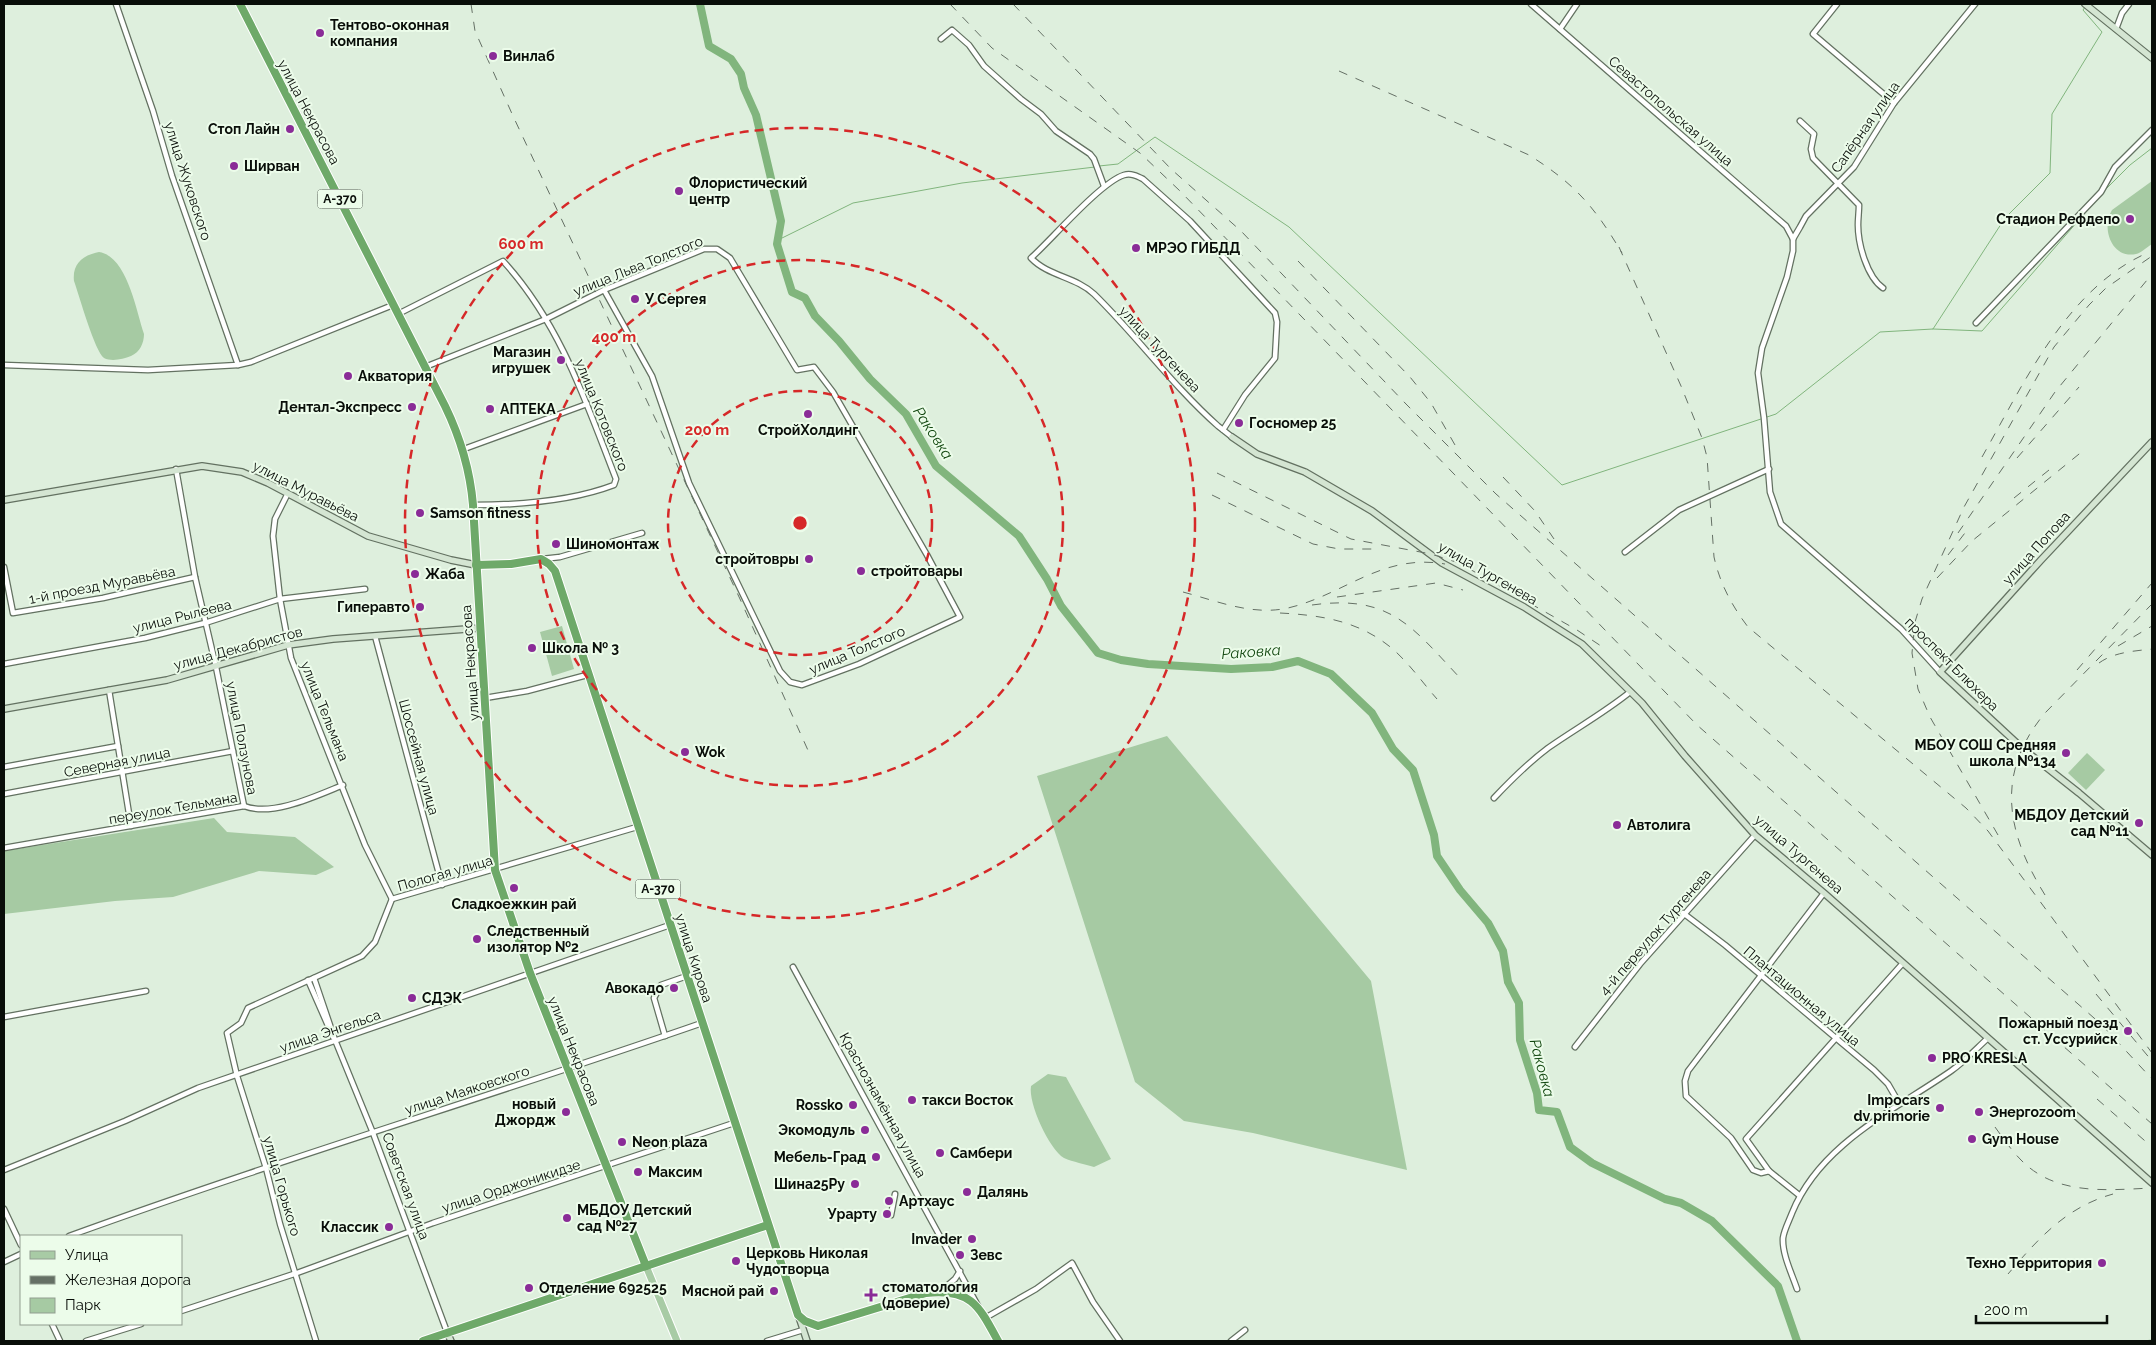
<svg xmlns="http://www.w3.org/2000/svg" width="2156" height="1345" viewBox="0 0 2156 1345" font-family="Raleway,sans-serif">
  <rect width="100%" height="100%" fill="#deefdd"/>
  <!-- green -->
  <g fill="#a6caa3">
    <path d="M2152 181V244C2147 247 2141 253 2136 254 2111 259 2101 227 2112 210Z"/>
    <path d="M99 252C127 256 136 310 144 334 144 343 140 352 131 356 123 359 112 362 104 358 95 352 79 295 74 281 72 264 83 255 99 252Z"/>
    <path d="M562 626 574 669 552 676 540 632Z"/>
    <path d="M1167 736 1371 981 1407 1170 1253 1133 1184 1121 1135 1082 1037 776Z"/>
    <path d="M2087 753 2105 770 2086 790 2068 773Z"/>
    <path d="M214 818 227 832 295 837 334 867 316 875 259 871 173 897 115 901 4 914V851Z"/>
    <path d="M1048 1074 1066 1077 1111 1159 1094 1167C1085 1164 1073 1162 1064 1158 1049 1149 1028 1103 1031 1086Z"/>
  </g>
  <g fill="none" stroke-linecap="round" stroke-linejoin="round">
    <!-- stream -->
    <g stroke="#81b57d" stroke-width="1">
      <path d="M1099 166 1118 164 1155 137 1289 227 1562 485 1776 414 1880 332 1933 329 2005 218 2050 173 2052 114 2102 32 2083 10 2085 7"/>
      <path d="M2103 192 2130 165 2152 148"/>
      <path d="M778 240 853 203 962 183 1095 167"/>
      <path d="M1933 329 1982 331 2092 205"/>
      <path d="M2144 1341 2152 1340"/>
    </g>
    <!-- river -->
    <path stroke="#81b57d" stroke-width="8" d="M700 4 709 46 731 59 741 74 744 88 756 115 781 221 777 244 792 292 805 298 815 316 839 341 870 379 906 414 936 466 1019 536 1047 579 1061 606 1098 653 1121 660 1148 664 1231 669 1272 667 1298 661 1331 674 1372 713 1393 749 1413 770 1434 835 1437 856 1460 890 1488 923 1503 951 1508 982 1519 1003 1520 1040 1537 1093 1539 1110 1557 1112 1570 1147 1592 1163 1665 1199 1681 1203 1712 1221 1778 1286 1797 1341"/>
    <!-- street casing -->
    <g stroke="#637161" stroke-width="7">
      <g id="street">
        <path d="M116 4 153 111 172 176 238 365"/>
        <path d="M1531 4 1786 226 1793 239"/>
        <path d="M1837 4 1813 34 1894 103"/>
        <path d="M1560 29 1577 4"/>
        <path d="M2116 29 2122 13 2129 4"/>
        <path d="M941 39 952 30 969 45 984 66 1021 99 1041 114 1056 131 1090 154 1094 159 1104 186"/>
        <path d="M1800 121 1814 134 1811 149 1813 158 1859 205C1859 212 1858 218 1858 225 1858 244 1867 277 1883 288"/>
        <path d="M398 314 503 261C560 323 586 402 616 479L614 485C572 501 517 505 473 505"/>
        <path d="M1976 323 2101 192 2115 167 2152 130"/>
        <path d="M4 365 148 370 238 365 251 362 393 305"/>
        <path d="M425 367 546 319 604 290 704 249H717L730 258 797 370 814 367 833 392 927 555 960 617 859 664 802 685 790 682 780 671 689 483 652 376 604 290"/>
        <path d="M1223 430 1245 395 1275 358 1277 322 1275 313 1190 221 1143 179C1137 176 1131 173 1124 175 1101 182 1052 239 1031 258 1048 276 1076 277 1094 294 1137 336 1172 385 1218 426L1232 437"/>
        <path d="M464 449 587 404"/>
        <path d="M176 469 195 577 216 667 244 806"/>
        <path d="M287 495 275 519 273 536 280 599 291 658 365 845 392 899"/>
        <path d="M1625 552 1679 510 1769 469"/>
        <path d="M542 559 560 557 642 533"/>
        <path d="M4 567 13 613 103 598 195 577"/>
        <path d="M375 636 442 885"/>
        <path d="M4 664 145 638 205 623 280 599 365 589"/>
        <path d="M1940 672 1901 629 1781 524 1770 492 1764 418 1758 373 1762 348 1787 277 1793 251V239L1800 227 1806 216 1854 167 1894 103 1975 4"/>
        <path d="M109 690 131 826"/>
        <path d="M485 698 527 691 587 675"/>
        <path d="M4 767 118 746"/>
        <path d="M4 794 233 751"/>
        <path d="M1494 798C1511 780 1528 763 1548 748 1575 729 1604 713 1630 692"/>
        <path d="M4 848 244 806C272 817 316 796 343 785"/>
        <path d="M392 899 637 827"/>
        <path d="M1683 913 1725 945 1874 1070 1888 1084 1899 1103"/>
        <path d="M793 967 978 1306"/>
        <path d="M314 978 335 1040 373 1133 447 1332"/>
        <path d="M308 980 333 1037"/>
        <path d="M4 1017 146 991"/>
        <path d="M665 1036 654 998 661 985 687 976"/>
        <path d="M1575 1047 1640 964 1755 835"/>
        <path d="M4 1170 125 1121 198 1088 670 925"/>
        <path d="M1769 1171 1746 1139 1903 963"/>
        <path d="M1799 1195 1769 1171 1761 1173 1753 1170 1731 1138 1686 1096 1685 1081 1688 1071 1824 893"/>
        <path d="M4 1209 21 1245"/>
        <path d="M891 1215 895 1194"/>
        <path d="M69 1236C278 1160 492 1096 702 1023"/>
        <path d="M4 1262 21 1254"/>
        <path d="M1797 1289C1792 1274 1782 1254 1783 1238 1784 1230 1789 1221 1792 1213 1820 1144 1893 1111 1951 1071 1964 1062 1976 1049 1988 1038"/>
        <path d="M941 1291 955 1279 960 1271"/>
        <path d="M181 1311 297 1273 433 1223 734 1123"/>
        <path d="M985 1318 1036 1289 1072 1263 1093 1302 1120 1341"/>
        <path d="M52 1324 60 1341"/>
        <path d="M86 1341 141 1324"/>
        <path d="M316 1341 280 1224 266 1168 237 1076 227 1033 241 1023 248 1008 362 956 375 942 392 899"/>
        <path d="M767 1341 803 1330"/>
        <path d="M1231 1341 1245 1330"/>
      </g>
    </g>
    <!-- secondary casing -->
    <g stroke="#637161" stroke-width="8">
      <g id="secondary">
        <path d="M2085 4 2152 58"/>
        <path d="M1232 437 1257 454 1305 472 1372 511 1442 563 1524 607 1582 644 1642 703 1685 756 1755 835 1824 893 2152 1183"/>
        <path d="M2152 442 2041 560 1940 672 2022 748 2079 793 2152 855"/>
        <path d="M4 500 202 466 242 472 268 483 368 536 451 560 476 565"/>
        <path d="M4 709 167 680 288 645 333 639 480 628"/>
        <path d="M799 1317 807 1341"/>
        <path d="M447 1332 451 1341"/>
      </g>
    </g>
    <!-- primary casing -->
    <g stroke="#fff" stroke-width="9">
      <path id="primary" d="M646 1266 677 1341"/>
    </g>
    <!-- highway casing -->
    <g stroke="#fff" stroke-width="10">
      <g id="highway">
        <path d="M240 4 445 406C461 439 470 469 473 505L495 870 530 973 646 1266"/>
        <path d="M476 565 511 564 541 559 549 564 555 571 798 1315 805 1321 818 1326 926 1293C971 1288 979 1306 998 1341"/>
        <path d="M423 1341 768 1225"/>
      </g>
    </g>
    <!-- street -->
    <use href="#street" stroke="#fff" stroke-width="4.5"/>
    <!-- secondary -->
    <use href="#secondary" stroke="#d4e5d2" stroke-width="5.5"/>
    <!-- primary -->
    <use href="#primary" stroke="#a8cba5" stroke-width="7"/>
    <!-- highway -->
    <use href="#highway" stroke="#6ea969" stroke-width="8"/>
    <!-- rail -->
    <g stroke="#657065" stroke-width="1" stroke-dasharray="9 9" stroke-linecap="butt">
      <path d="M471 4 475 31 513 116 740 599 811 757"/>
      <path d="M950 4 992 48 1140 153 1180 191 1697 725 2152 1124"/>
      <path d="M1013 4 1171 169 1241 231 1406 404 1496 494 2102 1025 2152 1079"/>
      <path d="M1339 71 1529 155C1575 184 1594 206 1622 253"/>
      <path d="M1619 247 1681 386 1702 438 1707 457 1714 557C1720 584 1732 606 1748 627L1966 808 1988 831 2152 1053"/>
      <path d="M1298 261 1410 377 1431 403 1459 452"/>
      <path d="M1982 457C2023 385 2066 290 2145 254"/>
      <path d="M2017 458 2079 387"/>
      <path d="M1217 473 1351 539 1431 554 1459 563 1577 630 1601 646"/>
      <path d="M1503 477 1535 511 1554 539"/>
      <path d="M1212 495 1313 544 1339 549H1375"/>
      <path d="M2014 498 2049 470"/>
      <path d="M1958 533 2055 392 2152 274"/>
      <path d="M1948 555 1968 529"/>
      <path d="M1937 578 1972 541 2084 450"/>
      <path d="M1183 592C1217 601 1252 616 1288 608 1344 595 1382 553 1445 564"/>
      <path d="M1337 597 1436 583 1463 590"/>
      <path d="M1312 605C1391 594 1412 627 1461 679"/>
      <path d="M1280 613C1318 615 1354 620 1385 643 1405 657 1421 681 1437 699"/>
      <path d="M2118 646 2152 626"/>
      <path d="M2099 663C2114 652 2135 651 2152 649"/>
      <path d="M2077 670 2152 583"/>
      <path d="M1998 835 1930 717 1918 689 1912 653 1915 622 1922 599 1964 507 2054 347 2089 305 2106 288 2152 256"/>
      <path d="M2045 895C2006 832 1995 773 2045 713L2152 604"/>
      <path d="M2096 994 2152 1061"/>
      <path d="M2097 1099 2152 1147"/>
      <path d="M1995 1127C2003 1138 2011 1150 2021 1160 2056 1196 2107 1190 2152 1188"/>
      <path d="M2008 1274C2038 1239 2066 1207 2113 1194"/>
    </g>
  </g>
  <!-- distance rings -->
  <g fill="none" stroke="#d62828" stroke-width="2.5" stroke-dasharray="9 6">
    <circle cx="800" cy="523" r="132"/>
    <circle cx="800" cy="523" r="263"/>
    <circle cx="800" cy="523" r="395"/>
  </g>
  <!-- markers -->
  <g fill="#8a2c97" stroke="#ecfcea" stroke-width="2">
    <circle cx="320" cy="33" r="5"/>
    <circle cx="493" cy="56" r="5"/>
    <circle cx="290" cy="129" r="5"/>
    <circle cx="234" cy="166" r="5"/>
    <circle cx="679" cy="191" r="5"/>
    <circle cx="2130" cy="219" r="5"/>
    <circle cx="1136" cy="248" r="5"/>
    <circle cx="635" cy="299" r="5"/>
    <circle cx="561" cy="360" r="5"/>
    <circle cx="348" cy="376" r="5"/>
    <circle cx="412" cy="407" r="5"/>
    <circle cx="490" cy="409" r="5"/>
    <circle cx="808" cy="414" r="5"/>
    <circle cx="1239" cy="423" r="5"/>
    <circle cx="420" cy="513" r="5"/>
    <circle cx="556" cy="544" r="5"/>
    <circle cx="809" cy="559" r="5"/>
    <circle cx="861" cy="571" r="5"/>
    <circle cx="415" cy="574" r="5"/>
    <circle cx="420" cy="607" r="5"/>
    <circle cx="532" cy="648" r="5"/>
    <circle cx="685" cy="752" r="5"/>
    <circle cx="2066" cy="753" r="5"/>
    <circle cx="2139" cy="823" r="5"/>
    <circle cx="1617" cy="825" r="5"/>
    <circle cx="514" cy="888" r="5"/>
    <circle cx="477" cy="939" r="5"/>
    <circle cx="674" cy="988" r="5"/>
    <circle cx="412" cy="998" r="5"/>
    <circle cx="2128" cy="1031" r="5"/>
    <circle cx="1932" cy="1058" r="5"/>
    <circle cx="912" cy="1100" r="5"/>
    <circle cx="853" cy="1105" r="5"/>
    <circle cx="1940" cy="1108" r="5"/>
    <circle cx="566" cy="1112" r="5"/>
    <circle cx="1979" cy="1112" r="5"/>
    <circle cx="865" cy="1130" r="5"/>
    <circle cx="1972" cy="1139" r="5"/>
    <circle cx="622" cy="1142" r="5"/>
    <circle cx="940" cy="1153" r="5"/>
    <circle cx="876" cy="1157" r="5"/>
    <circle cx="638" cy="1172" r="5"/>
    <circle cx="855" cy="1184" r="5"/>
    <circle cx="967" cy="1192" r="5"/>
    <circle cx="889" cy="1201" r="5"/>
    <circle cx="887" cy="1214" r="5"/>
    <circle cx="567" cy="1218" r="5"/>
    <circle cx="389" cy="1227" r="5"/>
    <circle cx="972" cy="1239" r="5"/>
    <circle cx="960" cy="1255" r="5"/>
    <circle cx="736" cy="1261" r="5"/>
    <circle cx="2102" cy="1263" r="5"/>
    <circle cx="529" cy="1288" r="5"/>
    <circle cx="774" cy="1291" r="5"/>
    <path d="M868.5 1287.5h5v5h5v5h-5v5h-5v-5h-5v-5h5z"/>
  </g>
  <g text-anchor="middle" dominant-baseline="central" stroke-width="4" stroke-linejoin="round" paint-order="stroke">
    <!-- shield labels -->
    <g fill="#ecfcea" stroke="#4d554c" stroke-width="1">
      <rect x="317.5" y="189.5" width="45" height="19" rx="4"/>
      <rect x="635.5" y="879.5" width="45" height="19" rx="4"/>
    </g>
    <g font-size="12" font-weight="bold" fill="#090e09">
      <text x="340" y="199">А-370</text>
      <text x="658" y="889">А-370</text>
    </g>
    <!-- poi labels -->
    <g font-size="14" font-weight="bold" fill="#090e09" stroke="#ecfcea" text-anchor="start">
      <text x="330" y="25">Тентово-оконная<tspan x="330" dy="16">компания</tspan></text>
      <text x="503" y="56">Винлаб</text>
      <text x="280" y="129" text-anchor="end">Стоп Лайн</text>
      <text x="244" y="166">Ширван</text>
      <text x="689" y="183">Флористический<tspan x="689" dy="16">центр</tspan></text>
      <text x="2120" y="219" text-anchor="end">Стадион Рефдепо</text>
      <text x="1146" y="248">МРЭО ГИБДД</text>
      <text x="645" y="299">У Сергея</text>
      <text x="551" y="352" text-anchor="end">Магазин<tspan x="551" dy="16">игрушек</tspan></text>
      <text x="358" y="376">Акватория</text>
      <text x="402" y="407" text-anchor="end">Дентал-Экспресс</text>
      <text x="500" y="409">АПТЕКА</text>
      <text x="1249" y="423">Госномер 25</text>
      <text x="808" y="430" text-anchor="middle">СтройХолдинг</text>
      <text x="430" y="513">Samson fitness</text>
      <text x="566" y="544">Шиномонтаж</text>
      <text x="799" y="559" text-anchor="end">стройтовры</text>
      <text x="871" y="571">стройтовары</text>
      <text x="425" y="574">Жаба</text>
      <text x="410" y="607" text-anchor="end">Гиперавто</text>
      <text x="542" y="648">Школа № 3</text>
      <text x="2056" y="745" text-anchor="end">МБОУ СОШ Средняя<tspan x="2056" dy="16">школа №134</tspan></text>
      <text x="695" y="752">Wok</text>
      <text x="2129" y="815" text-anchor="end">МБДОУ Детский<tspan x="2129" dy="16">сад №11</tspan></text>
      <text x="1627" y="825">Автолига</text>
      <text x="514" y="904" text-anchor="middle">Сладкоежкин рай</text>
      <text x="487" y="931">Следственный<tspan x="487" dy="16">изолятор №2</tspan></text>
      <text x="664" y="988" text-anchor="end">Авокадо</text>
      <text x="422" y="998">СДЭК</text>
      <text x="2118" y="1023" text-anchor="end">Пожарный поезд<tspan x="2118" dy="16">ст. Уссурийск</tspan></text>
      <text x="1942" y="1058">PRO KRESLA</text>
      <text x="922" y="1100">такси Восток</text>
      <text x="1930" y="1100" text-anchor="end">Impocars<tspan x="1930" dy="16">dv primorie</tspan></text>
      <text x="556" y="1104" text-anchor="end">новый<tspan x="556" dy="16">Джордж</tspan></text>
      <text x="843" y="1105" text-anchor="end">Rossko</text>
      <text x="1989" y="1112">Энергоzoom</text>
      <text x="855" y="1130" text-anchor="end">Экомодуль</text>
      <text x="1982" y="1139">Gym House</text>
      <text x="632" y="1142">Neon plaza</text>
      <text x="950" y="1153">Самбери</text>
      <text x="866" y="1157" text-anchor="end">Мебель-Град</text>
      <text x="648" y="1172">Максим</text>
      <text x="845" y="1184" text-anchor="end">Шина25Ру</text>
      <text x="977" y="1192">Далянь</text>
      <text x="899" y="1201">Артхаус</text>
      <text x="577" y="1210">МБДОУ Детский<tspan x="577" dy="16">сад №27</tspan></text>
      <text x="877" y="1214" text-anchor="end">Урарту</text>
      <text x="379" y="1227" text-anchor="end">Классик</text>
      <text x="962" y="1239" text-anchor="end">Invader</text>
      <text x="746" y="1253">Церковь Николая<tspan x="746" dy="16">Чудотворца</tspan></text>
      <text x="970" y="1255">Зевс</text>
      <text x="2092" y="1263" text-anchor="end">Техно Территория</text>
      <text x="882" y="1287">стоматология<tspan x="882" dy="16">(доверие)</tspan></text>
      <text x="539" y="1288">Отделение 692525</text>
      <text x="764" y="1291" text-anchor="end">Мясной рай</text>
    </g>
    <!-- street labels -->
    <g font-size="14" fill="#090e09" stroke="#ecfcea">
      <text transform="translate(1671 111) rotate(41)">Севастопольская улица</text>
      <text transform="translate(309 112) rotate(62)">улица Некрасова</text>
      <text transform="translate(1865 127) rotate(-55)">Сапёрная улица</text>
      <text transform="translate(188 181) rotate(72)">улица Жуковского</text>
      <text transform="translate(638 266) rotate(-22)">улица Льва Толстого</text>
      <text transform="translate(1160 349) rotate(47)">улица Тургенева</text>
      <text transform="translate(602 415) rotate(68)">улица Котовского</text>
      <text transform="translate(306 491) rotate(27)">улица Муравьёва</text>
      <text transform="translate(2036 548) rotate(-48)">улица Попова</text>
      <text transform="translate(1488 573) rotate(30)">улица Тургенева</text>
      <text transform="translate(102 585) rotate(-11)">1-й проезд Муравьёва</text>
      <text transform="translate(182 616) rotate(-14)">улица Рылеева</text>
      <text transform="translate(238 648) rotate(-15)">улица Декабристов</text>
      <text transform="translate(857 650) rotate(-23)">улица Толстого</text>
      <text transform="translate(470 663) rotate(-94)">улица Некрасова</text>
      <text transform="translate(1952 664) rotate(45)">проспект Блюхера</text>
      <text transform="translate(325 711) rotate(68)">улица Тельмана</text>
      <text transform="translate(242 738) rotate(79)">улица Ползунова</text>
      <text transform="translate(419 757) rotate(75)">Шоссейная улица</text>
      <text transform="translate(117 762) rotate(-11)">Северная улица</text>
      <text transform="translate(173 808) rotate(-10)">переулок Тельмана</text>
      <text transform="translate(1799 854) rotate(41)">улица Тургенева</text>
      <text transform="translate(445 873) rotate(-16)">Пологая улица</text>
      <text transform="translate(1655 932) rotate(-49)">4-й переулок Тургенева</text>
      <text transform="translate(694 958) rotate(72)">улица Кирова</text>
      <text transform="translate(1802 996) rotate(40)">Плантационная улица</text>
      <text transform="translate(330 1031) rotate(-19)">улица Энгельса</text>
      <text transform="translate(574 1051) rotate(68)">улица Некрасова</text>
      <text transform="translate(467 1090) rotate(-18)">улица Маяковского</text>
      <text transform="translate(883 1105) rotate(61)">Краснознамённая улица</text>
      <text transform="translate(282 1186) rotate(74)">улица Горького</text>
      <text transform="translate(406 1186) rotate(70)">Советская улица</text>
      <text transform="translate(511 1186) rotate(-18)">улица Орджоникидзе</text>
    </g>
    <!-- water labels -->
    <g font-size="15" font-style="italic" fill="#134811" stroke="#ecfcea">
      <text transform="translate(933 433) rotate(57)">Раковка</text>
      <text transform="translate(1251 652) rotate(-4)">Раковка</text>
      <text transform="translate(1542 1068) rotate(75)">Раковка</text>
    </g>
  </g>
  <circle cx="800" cy="523" r="8" fill="#d62828" stroke="#ecfcea" stroke-width="2.5"/>
  <g font-size="15" text-anchor="middle" font-weight="bold" fill="#d62828" stroke="#ecfcea" stroke-width="4" stroke-linejoin="round" paint-order="stroke">
    <text x="521" y="249">600 m</text>
    <text x="614" y="342">400 m</text>
    <text x="707" y="435">200 m</text>
  </g>
  <!-- border -->
  <rect width="2156" height="1345" fill="none" stroke="#090e09" stroke-width="10"/>
  <!-- legend -->
  <rect x="20" y="1235" width="162" height="90" fill="#ecfcea" stroke="#919d90"/>
  <rect x="30" y="1251" width="25" height="8" fill="#a8cba5" stroke="#919d90"/>
  <text x="65" y="1260" font-size="15" fill="#090e09">Улица</text>
  <rect x="30" y="1276" width="25" height="8" fill="#657065" stroke="#919d90"/>
  <text x="65" y="1285" font-size="15" fill="#090e09">Железная дорога</text>
  <rect x="30" y="1298" width="25" height="15" fill="#a6caa3" stroke="#919d90"/>
  <text x="65" y="1310" font-size="15" fill="#090e09">Парк</text>
  <!-- scale -->
  <path d="M1976 1315v8h131v-8" fill="none" stroke="#090e09" stroke-width="2.5"/>
  <text x="1984" y="1315" font-size="15" fill="#090e09" stroke="#ecfcea" stroke-width="4" paint-order="stroke">200 m</text>
</svg>
